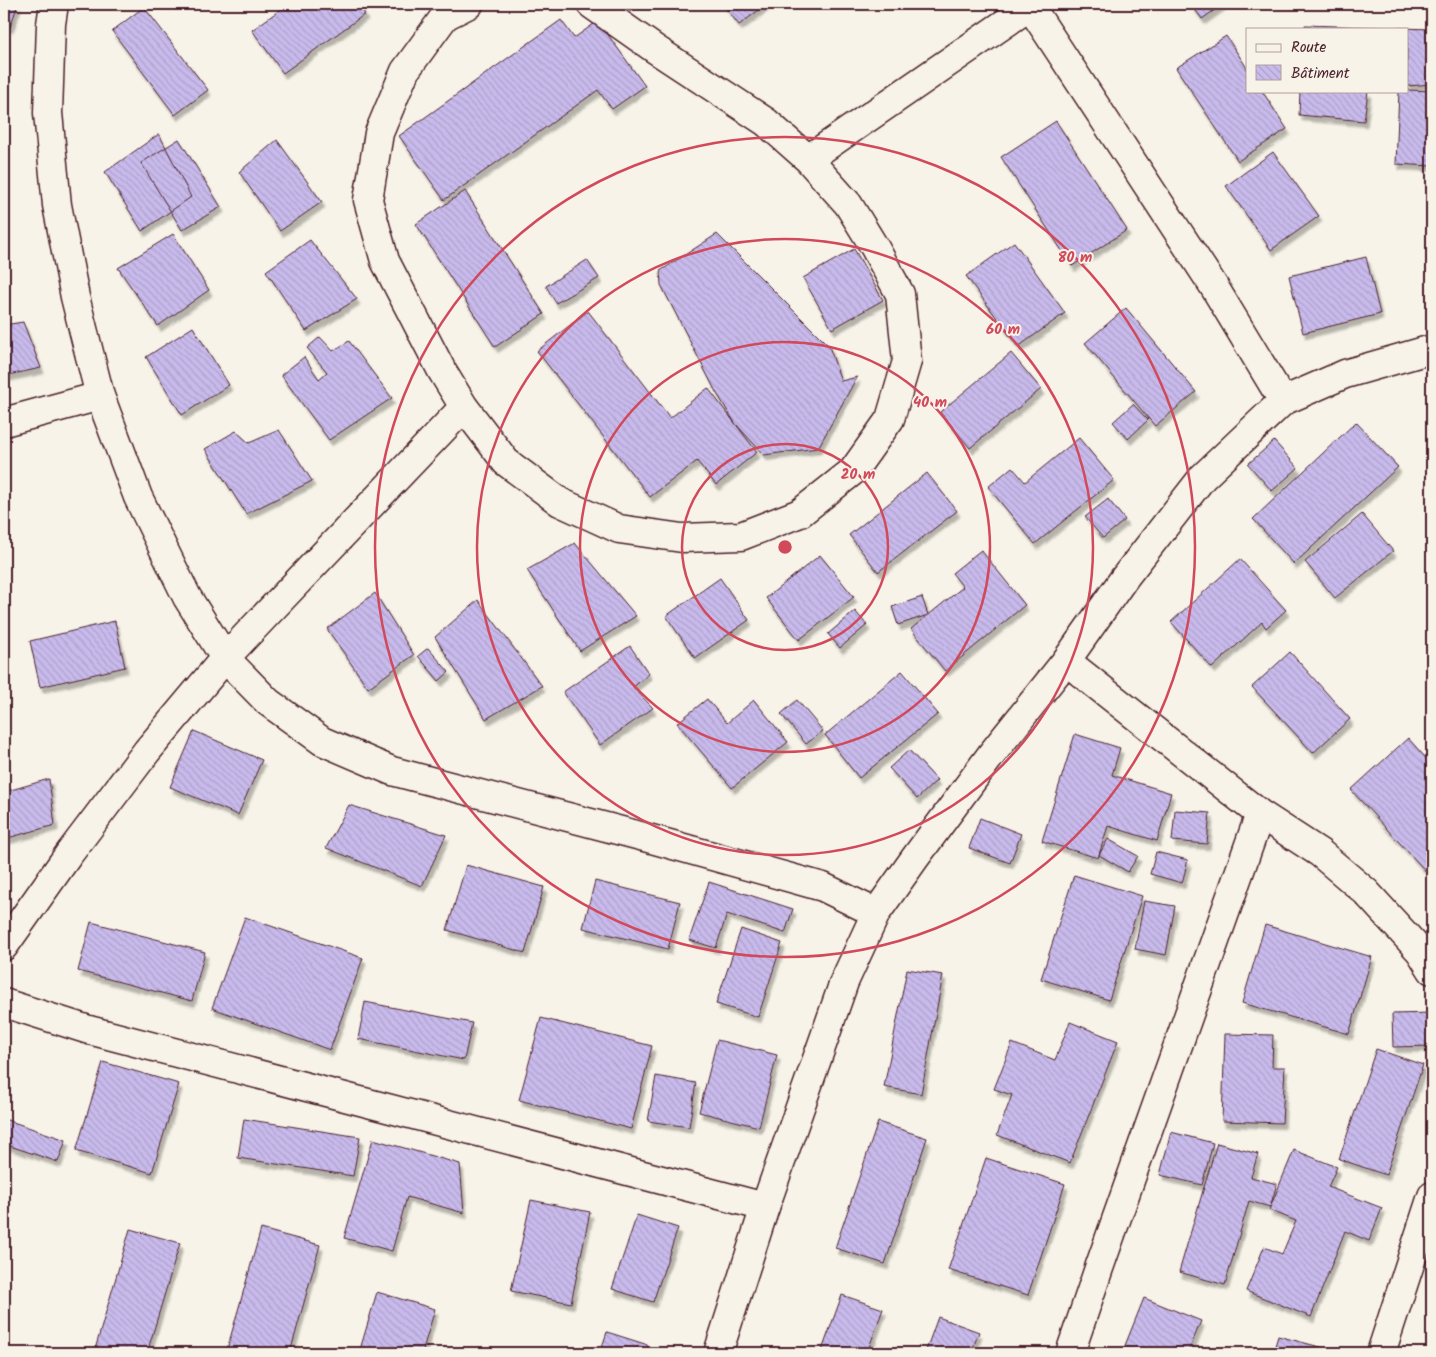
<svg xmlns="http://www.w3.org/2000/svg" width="1436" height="1357" font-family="Kalam,sans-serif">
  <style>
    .building { fill: url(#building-back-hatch); stroke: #4a1f2b; filter: url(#shadow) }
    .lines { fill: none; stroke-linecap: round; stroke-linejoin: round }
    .minor-casing { stroke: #4a1f2b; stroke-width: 31 }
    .tertiary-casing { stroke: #4a1f2b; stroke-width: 31 }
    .minor { stroke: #f7f3e8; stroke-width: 28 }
    .tertiary { stroke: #f7f3e8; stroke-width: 28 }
    .ring { fill: none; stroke: #d1495b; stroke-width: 2.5 }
    .centre { fill: #d1495b; stroke: #f7f3e8; stroke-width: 2.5 }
    .ring-label { font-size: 15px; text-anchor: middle; font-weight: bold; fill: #d1495b; stroke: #f7f3e8; stroke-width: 4; stroke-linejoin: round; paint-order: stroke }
  </style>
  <defs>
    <pattern id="building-back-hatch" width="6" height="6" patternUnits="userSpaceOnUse" patternTransform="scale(1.25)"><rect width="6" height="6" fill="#c8bbec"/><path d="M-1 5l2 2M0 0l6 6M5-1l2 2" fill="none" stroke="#ada0cb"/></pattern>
    <filter id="shadow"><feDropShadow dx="3" dy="5.5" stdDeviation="1" flood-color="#0004"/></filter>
  </defs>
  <rect width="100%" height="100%" fill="#f7f3e8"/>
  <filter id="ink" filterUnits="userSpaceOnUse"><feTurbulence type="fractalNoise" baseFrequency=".02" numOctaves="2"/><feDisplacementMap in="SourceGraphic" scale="10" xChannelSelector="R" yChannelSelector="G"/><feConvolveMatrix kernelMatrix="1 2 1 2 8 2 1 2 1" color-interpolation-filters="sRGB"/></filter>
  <g filter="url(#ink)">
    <!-- building -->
    <path class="building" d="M 4,4 L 18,4 L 10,27 L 4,26 Z
      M 288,4 L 358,4 L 365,14 L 283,73 L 252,30 Z
      M 723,4 L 767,4 L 739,25 Z
      M 1191,4 L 1223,4 L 1202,19 Z
      M 144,7 L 208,90 L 175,115 L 112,31 Z
      M 561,20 L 574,38 L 598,21 L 645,86 L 612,109 L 598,90 L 444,200 L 399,136 Z
      M 1305,25 L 1432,29 L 1432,84 L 1407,86 L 1407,29 L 1305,29 Z
      M 1226,36 L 1247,68 L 1247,91 L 1262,91 L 1287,129 L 1238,161 L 1176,68 Z
      M 1407,90 L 1432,91 L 1432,166 L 1396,164 L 1399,91 L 1407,91 Z
      M 1300,91 L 1368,91 L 1364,121 L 1299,115 Z
      M 1056,121 L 1127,230 L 1072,266 L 1001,157 Z
      M 159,134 L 191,197 L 142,231 L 105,172 Z
      M 179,139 L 221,207 L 182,230 L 141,163 Z
      M 277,140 L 322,202 L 280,231 L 239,172 Z
      M 1273,152 L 1319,216 L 1271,250 L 1226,186 Z
      M 465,191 L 544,314 L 495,347 L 416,224 Z
      M 173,234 L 209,290 L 158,326 L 118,268 Z
      M 717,234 L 829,346 L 841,381 L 857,377 L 818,448 L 764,455 L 735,423 L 716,392 L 661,285 L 660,271 Z
      M 310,240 L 357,299 L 306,331 L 266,271 Z
      M 1014,242 L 1065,313 L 1018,347 L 966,276 Z
      M 854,249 L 883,300 L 832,329 L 803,278 Z
      M 1366,257 L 1380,314 L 1303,333 L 1289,276 Z
      M 587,260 L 599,278 L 556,303 L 546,286 Z
      M 1126,308 L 1196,392 L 1155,426 L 1085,343 Z
      M 588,311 L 670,418 L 708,388 L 757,452 L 716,485 L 697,461 L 650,497 L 537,351 Z
      M 23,322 L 41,368 L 4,376 L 4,325 Z
      M 193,327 L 229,385 L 182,415 L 146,357 Z
      M 320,337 L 333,351 L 349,341 L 392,398 L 329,440 L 281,375 L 304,357 L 319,379 L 327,372 L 307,348 Z
      M 1011,353 L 1041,389 L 970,448 L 940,412 Z
      M 1133,404 L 1148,420 L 1128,439 L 1113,422 Z
      M 1356,422 L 1398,467 L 1294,564 L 1253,519 Z
      M 279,430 L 312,481 L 246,514 L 205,449 L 236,431 L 249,443 Z
      M 1079,438 L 1114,480 L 1035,544 L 988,487 L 1012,467 L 1025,482 Z
      M 1274,441 L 1298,468 L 1272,491 L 1248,464 Z
      M 927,473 L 957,511 L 878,572 L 849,535 Z
      M 1108,499 L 1125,520 L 1103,538 L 1085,517 Z
      M 1362,514 L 1393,551 L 1335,598 L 1305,562 Z
      M 575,543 L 636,616 L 580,651 L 527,570 Z
      M 981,550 L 1025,605 L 945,671 L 911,629 L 963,587 L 952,573 Z
      M 820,555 L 854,597 L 799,640 L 766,598 Z
      M 1240,559 L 1286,610 L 1266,628 L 1262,622 L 1212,668 L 1171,622 Z
      M 720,578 L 749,620 L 695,658 L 666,616 Z
      M 375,593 L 414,655 L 368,688 L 327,629 Z
      M 922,597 L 928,615 L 898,625 L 892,607 Z
      M 478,600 L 542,686 L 486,719 L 435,637 Z
      M 855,611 L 867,625 L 840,648 L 828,634 Z
      M 115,621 L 125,667 L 40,687 L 30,641 Z
      M 630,646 L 649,674 L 633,687 L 653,708 L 600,745 L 563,692 Z
      M 428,648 L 449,672 L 439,681 L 418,656 Z
      M 1290,652 L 1350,719 L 1313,753 L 1252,687 Z
      M 902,671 L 938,714 L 859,778 L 825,735 Z
      M 707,699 L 727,723 L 754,700 L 788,742 L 732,788 L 677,723 Z
      M 797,700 L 823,731 L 806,744 L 781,714 Z
      M 194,731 L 262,760 L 238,815 L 170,787 Z
      M 1075,734 L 1120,748 L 1112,775 L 1171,793 L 1157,841 L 1108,826 L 1098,858 L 1042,841 Z
      M 1408,738 L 1432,765 L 1432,878 L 1351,790 Z
      M 909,750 L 937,780 L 917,799 L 889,768 Z
      M 49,779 L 55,825 L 4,839 L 4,792 Z
      M 349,805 L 446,835 L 422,886 L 326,848 Z
      M 1175,810 L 1210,813 L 1207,844 L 1172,841 Z
      M 980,818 L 1021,834 L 1010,863 L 969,848 Z
      M 1108,839 L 1138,856 L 1128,872 L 1099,855 Z
      M 1156,852 L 1188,860 L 1182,883 L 1150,874 Z
      M 466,865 L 544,887 L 525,953 L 447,930 Z
      M 1074,875 L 1142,896 L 1109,1000 L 1041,979 Z
      M 595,881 L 680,902 L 668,949 L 583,928 Z
      M 709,882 L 793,909 L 785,933 L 727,914 L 716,948 L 689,940 Z
      M 1144,901 L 1175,906 L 1166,955 L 1135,949 Z
      M 245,917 L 363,958 L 330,1050 L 212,1008 Z
      M 91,922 L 205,952 L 192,1001 L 78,971 Z
      M 1265,925 L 1372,957 L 1349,1034 L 1242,1003 Z
      M 741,929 L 782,943 L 758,1017 L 716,1004 Z
      M 907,969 L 943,975 L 921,1094 L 884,1087 Z
      M 365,1002 L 472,1023 L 464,1060 L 358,1039 Z
      M 1432,1013 L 1432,1046 L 1393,1047 L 1392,1014 Z
      M 541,1018 L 652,1046 L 631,1129 L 519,1100 Z
      M 1070,1022 L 1118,1041 L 1070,1163 L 997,1135 L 1012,1095 L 994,1089 L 1012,1043 L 1055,1060 Z
      M 1225,1034 L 1273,1035 L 1272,1067 L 1285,1067 L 1282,1123 L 1222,1121 Z
      M 717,1040 L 777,1055 L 759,1127 L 699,1112 Z
      M 1376,1049 L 1423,1065 L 1386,1175 L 1339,1159 Z
      M 103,1062 L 179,1084 L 152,1173 L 76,1151 Z
      M 656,1076 L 696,1083 L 689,1127 L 648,1121 Z
      M 4,1119 L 66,1140 L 58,1162 L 4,1144 Z
      M 244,1119 L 360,1137 L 353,1176 L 238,1158 Z
      M 878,1122 L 927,1138 L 885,1264 L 835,1248 Z
      M 1171,1132 L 1213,1143 L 1202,1185 L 1160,1175 Z
      M 373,1139 L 460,1164 L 464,1213 L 407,1197 L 392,1251 L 344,1238 Z
      M 1217,1143 L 1258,1154 L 1251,1177 L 1277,1184 L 1270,1207 L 1249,1201 L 1225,1285 L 1179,1272 Z
      M 1294,1150 L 1337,1167 L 1328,1187 L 1382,1208 L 1369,1241 L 1345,1231 L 1311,1317 L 1246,1291 L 1264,1247 L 1282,1254 L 1296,1221 L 1269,1210 Z
      M 986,1158 L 1065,1184 L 1028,1295 L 948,1270 Z
      M 531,1200 L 590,1212 L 571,1303 L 511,1291 Z
      M 637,1215 L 678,1228 L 653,1302 L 612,1289 Z
      M 130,1229 L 180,1243 L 147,1353 L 94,1353 Z
      M 261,1229 L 320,1245 L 290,1353 L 226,1353 Z
      M 377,1292 L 435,1309 L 422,1353 L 359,1353 Z
      M 842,1295 L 883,1309 L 867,1353 L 821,1353 Z
      M 1144,1298 L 1201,1321 L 1188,1353 L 1122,1353 Z
      M 938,1317 L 979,1332 L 971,1353 L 925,1353 Z
      M 607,1332 L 648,1345 L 645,1353 L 600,1353 Z
      M 1278,1336 L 1324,1348 L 1322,1353 L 1273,1353 Z"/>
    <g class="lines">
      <defs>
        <path id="minor" d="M 54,4 L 51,24 L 48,113 L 57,205 L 75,297 L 100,396 L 138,497 L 187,597 L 225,658 L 268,702 L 322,741 L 392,771 L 648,838 L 823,887 L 876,913
          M 469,4 L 445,16 L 405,71 L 379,133 L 368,200 L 385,261 L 442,371 L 464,407 L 506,462 L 560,502 L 619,529 L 682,538 L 741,536 L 800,513 L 853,471 L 890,419 L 907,361 L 900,294 L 875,248 L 848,204 L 808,159 L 766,122 L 655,49 L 591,4
          M 808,159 L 1030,6 L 1213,285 L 1283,401
          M 4,422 L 100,396
          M 1066,661 L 1260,814 L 1320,853 L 1366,892 L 1420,951 L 1432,970
          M 4,946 L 69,854 L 147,751 L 225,658 L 464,407
          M 4,1003 L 89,1030 L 765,1207
          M 1070,1353 L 1099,1268 L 1260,814
          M 1381,1353 L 1432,1196"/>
        <path id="tertiary" d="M 718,1353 L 765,1207 L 844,982 L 876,913 L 915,858 L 991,755 L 1066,661 L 1125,577 L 1203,477 L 1283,401 L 1345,374 L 1432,349"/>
      </defs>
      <!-- minor casing -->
      <use href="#minor" class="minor-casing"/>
      <!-- tertiary casing -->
      <use href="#tertiary" class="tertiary-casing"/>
      <!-- minor -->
      <use href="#minor" class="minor"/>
      <!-- tertiary -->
      <use href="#tertiary" class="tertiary"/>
    </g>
  </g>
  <!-- distance rings -->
  <g class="ring">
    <circle cx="785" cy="547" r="103"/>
    <circle cx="785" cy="547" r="205"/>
    <circle cx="785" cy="547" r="308"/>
    <circle cx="785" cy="547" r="410"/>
  </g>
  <circle cx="785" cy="547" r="8" class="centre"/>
  <g class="ring-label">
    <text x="1075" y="262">80 m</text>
    <text x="1003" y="334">60 m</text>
    <text x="930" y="407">40 m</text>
    <text x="858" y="479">20 m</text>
  </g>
  <!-- margin -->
  <rect width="1436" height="1357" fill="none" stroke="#f7f3e8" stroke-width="20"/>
  <rect x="10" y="10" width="1416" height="1337" fill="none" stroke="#4a1f2b" stroke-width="2" filter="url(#ink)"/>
  <!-- legend -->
  <rect x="1246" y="28" width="162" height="65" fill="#f7f3e8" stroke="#b29e9c"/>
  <rect x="1256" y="44" width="25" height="8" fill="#f7f3e8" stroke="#b29e9c"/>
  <text x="1291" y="52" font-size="15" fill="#4a1f2b">Route</text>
  <rect x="1256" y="65" width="25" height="15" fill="url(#building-back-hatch)" stroke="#b29e9c"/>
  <text x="1291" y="78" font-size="15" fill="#4a1f2b">Bâtiment</text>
</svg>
